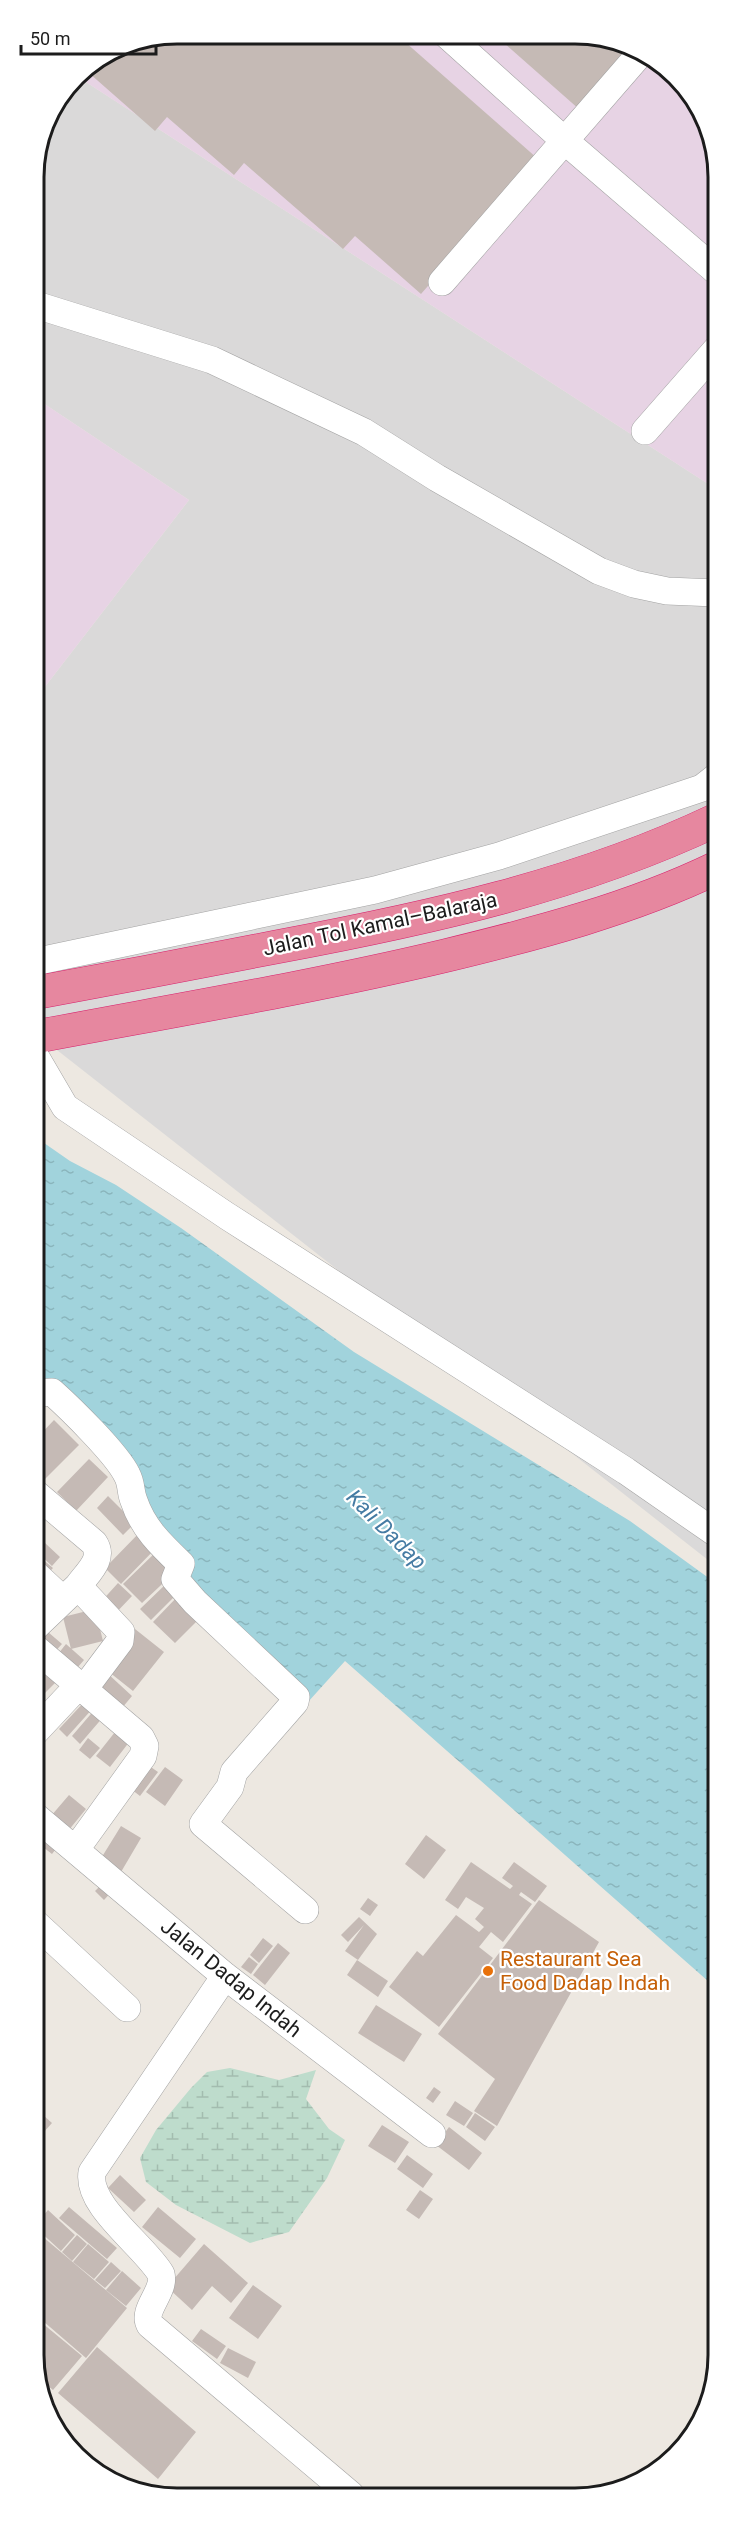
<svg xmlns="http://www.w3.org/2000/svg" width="751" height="2531" font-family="Roboto,sans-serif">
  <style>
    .residential { fill: #dad9d9 }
    .industrial { fill: #e7d3e4 }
    .wetland { fill: url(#wetland-marsh) }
    .water { fill: url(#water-ripples) }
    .building { fill: #c5bab5 }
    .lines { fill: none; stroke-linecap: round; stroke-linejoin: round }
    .minor-casing { stroke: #a3a3a3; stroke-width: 28 }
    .highway-casing { stroke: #d7226d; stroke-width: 34 }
    .minor { stroke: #fff; stroke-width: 27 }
    .highway { stroke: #e6879f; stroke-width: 33 }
    .food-dot { fill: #e8710a; stroke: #fff; stroke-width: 2 }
    .labels { text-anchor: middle; stroke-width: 4.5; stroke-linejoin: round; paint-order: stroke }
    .street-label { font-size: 21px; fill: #1c1c1c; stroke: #fff }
    .food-label { font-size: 21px; fill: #c56008; stroke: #fff; text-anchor: start }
    .water-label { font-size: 22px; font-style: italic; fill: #457ba3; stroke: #fff }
    .rim { fill: none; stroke: #1c1c1c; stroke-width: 3 }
  </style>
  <defs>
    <pattern id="wetland-marsh" width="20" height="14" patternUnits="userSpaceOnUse" patternTransform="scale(1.5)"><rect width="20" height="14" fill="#bedccc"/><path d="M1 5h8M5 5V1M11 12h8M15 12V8" fill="none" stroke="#a3bcaf"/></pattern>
    <pattern id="water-ripples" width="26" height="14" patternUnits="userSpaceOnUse" patternTransform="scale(1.5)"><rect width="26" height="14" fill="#a1d3dc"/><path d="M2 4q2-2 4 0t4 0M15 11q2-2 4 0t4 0" fill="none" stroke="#8ab5bc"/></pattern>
  </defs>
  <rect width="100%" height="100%" fill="#ede8e1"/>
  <!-- residential -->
  <path class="residential" d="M 75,75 L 716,489 L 717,1567 L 34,1032 L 34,701 L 189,500 L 34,397 L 33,167 L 44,121 Z"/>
  <!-- industrial -->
  <path class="industrial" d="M 176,33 L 603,36 L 676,75 L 715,149 L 716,489 L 75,75 L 122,44 Z
    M 34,397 L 189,500 L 34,701 Z"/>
  <!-- wetland -->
  <path class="wetland" d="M 230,2068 L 279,2080 L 316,2070 L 306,2099 L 329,2129 L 345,2140 L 327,2178 L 289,2232 L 250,2243 L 176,2205 L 146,2182 L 140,2158 L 156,2130 L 191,2088 L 207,2072 Z"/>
  <!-- water -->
  <path class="water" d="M 34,1136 L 70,1161 L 116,1185 L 181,1228 L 354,1352 L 630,1521 L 717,1584 L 717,1989 L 345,1661 L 308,1702 L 218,1617 L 153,1531 L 141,1484 L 35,1385 Z"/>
  <!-- building -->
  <path class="building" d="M 176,33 L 396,34 L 538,159 L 421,294 L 355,236 L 343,249 L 244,163 L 234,175 L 167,117 L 155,131 L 89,73 L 103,56 L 122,44 Z
    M 495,35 L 603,36 L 631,51 L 580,110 Z
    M 54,1420 L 79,1445 L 39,1485 L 35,1480 L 35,1440 Z
    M 89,1459 L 108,1477 L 76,1511 L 57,1492 Z
    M 35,1496 L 52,1512 L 35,1531 Z
    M 108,1496 L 135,1523 L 123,1535 L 97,1508 Z
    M 142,1530 L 158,1546 L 121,1584 L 105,1568 Z
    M 45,1543 L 60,1557 L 52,1566 L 37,1552 Z
    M 158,1550 L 177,1570 L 142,1603 L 123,1584 Z
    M 35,1553 L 53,1568 L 44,1578 L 35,1571 Z
    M 118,1583 L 132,1596 L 112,1617 L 99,1604 Z
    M 167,1583 L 177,1594 L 151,1620 L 140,1609 Z
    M 179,1595 L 202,1616 L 175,1643 L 153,1622 Z
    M 95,1609 L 103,1641 L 71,1649 L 63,1617 Z
    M 135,1629 L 164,1652 L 133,1691 L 104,1668 Z
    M 48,1632 L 62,1644 L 49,1658 L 36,1645 Z
    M 66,1644 L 84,1660 L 72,1674 L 54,1659 Z
    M 35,1660 L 58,1680 L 35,1703 Z
    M 106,1672 L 132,1696 L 117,1714 L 90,1690 Z
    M 86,1700 L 94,1707 L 67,1737 L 59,1729 Z
    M 96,1708 L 104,1716 L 80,1744 L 72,1736 Z
    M 119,1727 L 133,1737 L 110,1767 L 96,1756 Z
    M 88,1738 L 100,1748 L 90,1759 L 79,1750 Z
    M 145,1763 L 158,1772 L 140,1796 L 127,1786 Z
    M 165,1767 L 183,1780 L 165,1806 L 146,1792 Z
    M 35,1781 L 44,1789 L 35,1801 Z
    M 69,1795 L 86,1809 L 68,1831 L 51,1816 Z
    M 121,1826 L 141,1838 L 121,1872 L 100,1860 Z
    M 43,1832 L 59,1845 L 52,1854 L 35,1841 Z
    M 426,1835 L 446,1850 L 424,1879 L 405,1864 Z
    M 471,1862 L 510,1889 L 513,1886 L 502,1878 L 514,1862 L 547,1886 L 535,1902 L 521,1892 L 519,1895 L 532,1904 L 503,1942 L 491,1932 L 479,1947 L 493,1958 L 439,2027 L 389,1987 L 417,1951 L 423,1956 L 456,1915 L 479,1932 L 484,1927 L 475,1919 L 484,1908 L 466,1897 L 458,1909 L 445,1900 Z
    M 105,1881 L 114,1889 L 104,1900 L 95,1891 Z
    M 368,1898 L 378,1905 L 370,1916 L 360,1909 Z
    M 539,1900 L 599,1942 L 497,2126 L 474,2111 L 495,2079 L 438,2034 Z
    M 359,1917 L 377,1934 L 358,1960 L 345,1951 L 364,1925 L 348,1942 L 341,1935 Z
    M 263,1938 L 273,1946 L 259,1963 L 250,1955 Z
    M 278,1943 L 290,1953 L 265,1985 L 253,1975 Z
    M 249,1957 L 258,1964 L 251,1974 L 241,1967 Z
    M 357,1960 L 388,1981 L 378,1997 L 347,1975 Z
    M 376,2005 L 422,2034 L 404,2062 L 358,2033 Z
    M 434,2087 L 441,2092 L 433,2103 L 426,2098 Z
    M 455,2101 L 473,2113 L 464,2126 L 446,2115 Z
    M 35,2108 L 52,2123 L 35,2142 Z
    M 475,2113 L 495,2127 L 485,2141 L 466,2127 Z
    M 382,2125 L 409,2142 L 395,2163 L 368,2146 Z
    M 449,2127 L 482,2153 L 469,2170 L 436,2145 Z
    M 407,2155 L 433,2174 L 423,2188 L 397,2169 Z
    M 120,2175 L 146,2200 L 134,2212 L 108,2188 Z
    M 420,2190 L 433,2199 L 419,2219 L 406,2210 Z
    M 69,2207 L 117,2248 L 107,2259 L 59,2218 Z
    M 158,2207 L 196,2239 L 180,2258 L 142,2227 Z
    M 48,2210 L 75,2235 L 61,2251 L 36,2228 L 36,2224 Z
    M 36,2231 L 127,2308 L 86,2358 L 36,2315 Z
    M 77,2235 L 87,2244 L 72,2261 L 62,2252 Z
    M 88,2244 L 109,2262 L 94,2279 L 73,2262 Z
    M 204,2244 L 248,2283 L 231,2303 L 212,2286 L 192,2310 L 167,2287 Z
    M 111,2262 L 121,2271 L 105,2288 L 95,2280 Z
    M 122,2271 L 141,2288 L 126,2306 L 106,2290 Z
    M 253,2285 L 282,2306 L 258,2339 L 229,2318 Z
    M 36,2318 L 82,2356 L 53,2390 L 36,2376 Z
    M 201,2329 L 226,2346 L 217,2359 L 192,2341 Z
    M 97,2347 L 196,2432 L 158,2479 L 58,2393 Z
    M 228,2348 L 256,2362 L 248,2378 L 220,2363 Z"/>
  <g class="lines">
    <defs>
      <path id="minor" d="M 447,35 L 565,141 L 715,270
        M 442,282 L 639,55
        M 33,304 L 212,360 L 364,432 L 437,478 L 599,571 L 634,584 L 667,591 L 716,593
        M 645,431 L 716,350
        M 34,962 L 375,890 L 499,856 L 702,788 L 716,777
        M 34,1054 L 65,1107 L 227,1216 L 626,1471 L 717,1534
        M 35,1393 L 52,1392 C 70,1408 117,1454 127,1475 C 132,1484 130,1492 134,1501 C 143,1528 161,1545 181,1564 L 175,1579 L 195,1602 L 296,1697 L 295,1702 L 234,1772 L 230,1787 L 203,1824 L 305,1910
        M 35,1493 L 94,1543 C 105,1559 87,1573 78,1586
        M 35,1574 L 63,1600
        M 35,1627 L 78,1586 L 121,1632 L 120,1641 L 84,1689
        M 35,1648 L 141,1738 L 145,1746 L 143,1756 L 76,1849
        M 35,1732 L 79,1685
        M 35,1816 L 225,1976 L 432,2134
        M 35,1923 L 127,2008
        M 225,1976 L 92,2172 C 86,2206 144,2245 161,2274 C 166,2291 141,2310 150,2325 L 351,2495"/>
      <path id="highway" d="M 34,993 C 115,978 195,963 276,947 C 426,919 577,886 716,820
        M 34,1037 C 171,1011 309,988 444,956 C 535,934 631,909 716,868"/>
    </defs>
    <!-- minor casing -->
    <use href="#minor" class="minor-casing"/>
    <!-- highway casing -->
    <use href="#highway" class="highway-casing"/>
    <!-- minor -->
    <use href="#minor" class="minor"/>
    <!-- highway -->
    <use href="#highway" class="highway"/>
  </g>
  <!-- markers -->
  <circle class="food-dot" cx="488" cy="1971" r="6"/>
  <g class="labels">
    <!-- street labels -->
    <g class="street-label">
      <text transform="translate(380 924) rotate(-12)" y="7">Jalan Tol Kamal–Balaraja</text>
      <text transform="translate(231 1978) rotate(39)" y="7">Jalan Dadap Indah</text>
    </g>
    <!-- food labels -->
    <g class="food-label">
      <text x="500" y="1966">Restaurant Sea<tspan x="500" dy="24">Food Dadap Indah</tspan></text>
    </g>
    <!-- water labels -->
    <g class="water-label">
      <text transform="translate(387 1529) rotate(45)" y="8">Kali Dadap</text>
    </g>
  </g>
  <!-- crop -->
  <path d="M0 0H751V2531H0ZM177 44H575A133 133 0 0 1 708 177V2355A133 133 0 0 1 575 2488H177A133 133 0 0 1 44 2355V177A133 133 0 0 1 177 44Z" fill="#fff" fill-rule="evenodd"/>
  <path class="rim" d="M177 44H575A133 133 0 0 1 708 177V2355A133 133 0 0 1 575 2488H177A133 133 0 0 1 44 2355V177A133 133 0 0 1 177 44Z"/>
  <!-- scale -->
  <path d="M21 45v9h135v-9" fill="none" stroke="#1c1c1c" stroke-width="3"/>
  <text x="30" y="45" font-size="18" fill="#1c1c1c" stroke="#ffffff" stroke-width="4.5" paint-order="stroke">50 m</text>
</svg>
